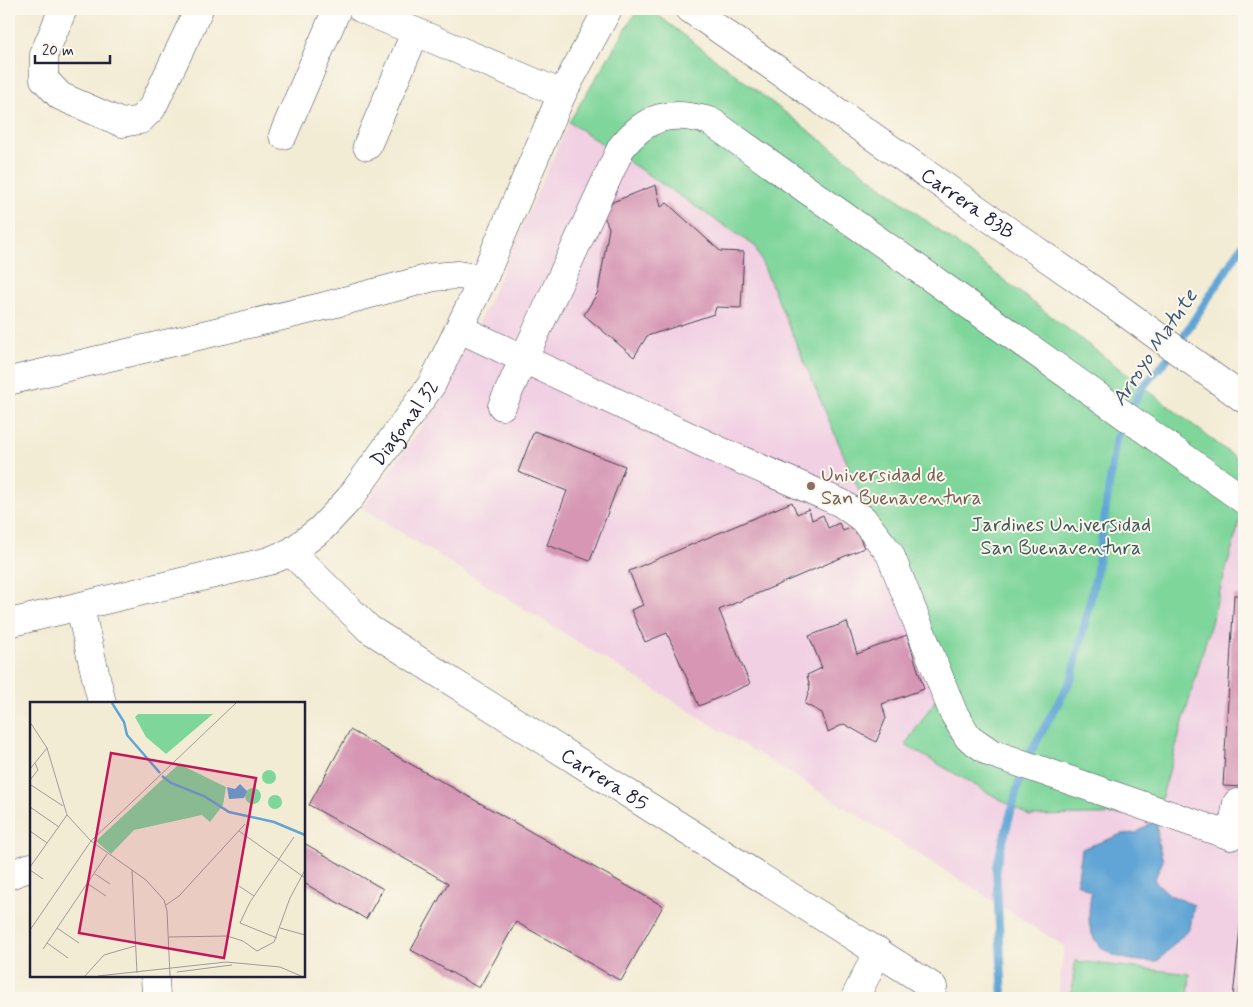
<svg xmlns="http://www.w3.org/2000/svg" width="1253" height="1007" font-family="Mynerve,sans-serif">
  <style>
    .built { fill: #f1d0e3 }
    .green { fill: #7fd69b; stroke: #507c6b }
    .water { fill: #60a5d5; stroke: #416488 }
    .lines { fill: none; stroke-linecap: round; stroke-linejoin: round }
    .stream { stroke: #60a5d5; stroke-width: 8 }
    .building { fill: #d696b4 }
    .minor-casing { stroke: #414052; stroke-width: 29 }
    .minor { stroke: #fff; stroke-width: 28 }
    .education-dot { fill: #8d6e63; stroke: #fbf7ec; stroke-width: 2 }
    .labels { text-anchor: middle; stroke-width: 4; stroke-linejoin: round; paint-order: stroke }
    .street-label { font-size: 20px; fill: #22223b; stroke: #fbf7ec }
    .education-label { font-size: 20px; fill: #785e54; stroke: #fbf7ec; text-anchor: start }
    .park-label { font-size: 20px; fill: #3e5858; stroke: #fbf7ec }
    .water-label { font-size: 21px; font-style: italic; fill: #3b5679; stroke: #fbf7ec }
    .inset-river { fill: none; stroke: #60a5d5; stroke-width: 2.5 }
    .inset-road { fill: none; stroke: #9f9b97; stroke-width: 1 }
    .view { fill: #c2185b; fill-opacity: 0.15; stroke: #c2185b; stroke-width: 2.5 }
    .inset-edge { fill: none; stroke: #22223b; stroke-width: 2.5 }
  </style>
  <rect width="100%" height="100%" fill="#fbf7ec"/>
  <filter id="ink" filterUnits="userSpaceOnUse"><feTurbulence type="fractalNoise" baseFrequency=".02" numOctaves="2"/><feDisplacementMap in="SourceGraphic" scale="10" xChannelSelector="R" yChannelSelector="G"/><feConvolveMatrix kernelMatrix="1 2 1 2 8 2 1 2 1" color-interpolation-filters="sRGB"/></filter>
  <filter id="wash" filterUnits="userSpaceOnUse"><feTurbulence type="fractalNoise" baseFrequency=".0096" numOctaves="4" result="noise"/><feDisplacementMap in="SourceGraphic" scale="20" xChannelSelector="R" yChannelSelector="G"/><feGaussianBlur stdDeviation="1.12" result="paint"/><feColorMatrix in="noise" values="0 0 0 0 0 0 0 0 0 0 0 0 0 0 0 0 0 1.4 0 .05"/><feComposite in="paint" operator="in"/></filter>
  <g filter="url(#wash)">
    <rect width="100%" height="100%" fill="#f3ecd5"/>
    <!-- built -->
    <path class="built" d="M 638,9 L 650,9 L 1244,464 L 1244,998 L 1058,998 L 1064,946 L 862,818 L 362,508 L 435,409 L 487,305 L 569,122 Z"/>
    <!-- green -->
    <path class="green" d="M 638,9 L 650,9 L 1244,464 L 1244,506 L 1157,814 L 1029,816 L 905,745 L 943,689 L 755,246 L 569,122 Z
      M 1075,961 L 1190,974 L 1188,998 L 1071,998 Z"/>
    <!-- water -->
    <path class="water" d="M 1157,819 L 1158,842 L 1163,861 L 1154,880 L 1170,895 L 1194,905 L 1190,928 L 1157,962 C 1132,961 1100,959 1091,931 C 1087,920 1090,903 1091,892 L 1077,883 L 1082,849 L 1122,834 L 1136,833 Z"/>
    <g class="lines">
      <!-- stream -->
      <path class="stream" d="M 1003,998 L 996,867 L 1024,764 L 1072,678 L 1096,576 L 1116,438 L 1142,388 L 1173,352 L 1244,243"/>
    </g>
    <g id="blocks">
      <!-- building -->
      <path class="building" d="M 656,185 L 661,207 L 667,203 L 720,251 L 744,252 L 741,308 L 716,307 L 714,314 L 647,336 L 634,357 L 584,315 L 598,292 L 609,228 L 600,207 Z
        M 534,431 L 625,466 L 590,561 L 547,545 L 567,491 L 518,472 Z
        M 792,502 L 797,514 L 809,509 L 812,520 L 823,515 L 828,528 L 839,523 L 843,531 L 855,526 L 864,548 L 719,610 L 750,684 L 699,706 L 667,633 L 645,642 L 631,610 L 643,605 L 629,571 Z
        M 1234,595 L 1244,595 L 1244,787 L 1223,786 Z
        M 847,622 L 857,654 L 907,635 L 924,689 L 882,704 L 886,718 L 876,742 L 844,724 L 828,732 L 822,713 L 805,704 L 810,688 L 807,675 L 822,668 L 809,636 Z
        M 350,730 L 663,906 L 621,981 L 516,922 L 479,988 L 411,950 L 448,883 L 309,805 Z
        M 304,843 L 383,889 L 366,919 L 304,883 Z
        M 1243,898 L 1244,998 L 1233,998 Z"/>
    </g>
  </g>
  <g filter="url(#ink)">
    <use href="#blocks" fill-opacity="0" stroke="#414052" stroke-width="1"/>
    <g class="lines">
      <defs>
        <g id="minor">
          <path d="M 63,9 L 44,54 L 44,79 L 60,96 L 122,123 L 140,120 L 152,108 L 199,9"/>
          <path d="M 362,9 L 562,94"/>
          <path id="s1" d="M 690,9 L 1116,306 L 1244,399"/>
          <path d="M 283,135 L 337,9"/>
          <path d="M 367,146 L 415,33"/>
          <path d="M 460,329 L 718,450 L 841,503 L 863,519 L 890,554 L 953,712 L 968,737 L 991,753 L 1231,836 L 1237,803 L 1244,804"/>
          <path d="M 9,381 L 325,306 L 434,277 L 458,275 L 483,279"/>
          <path d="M 502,406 L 621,148 C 647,115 670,110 710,121 L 1244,500"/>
          <path id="s2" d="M 291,552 L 369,629 L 933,987"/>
          <path d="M 80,608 L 102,703"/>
          <path id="s3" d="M 9,623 L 269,561 L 291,552 L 321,529 L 350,498 L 432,384 L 483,279 L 562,94 L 608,9"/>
          <path d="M 9,875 L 31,867"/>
          <path d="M 155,976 L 156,998"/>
          <path d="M 855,998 L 878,951"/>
        </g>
      </defs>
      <!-- minor casing -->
      <use href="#minor" class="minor-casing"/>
      <!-- minor -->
      <use href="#minor" class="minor"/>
    </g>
  </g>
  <!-- markers -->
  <circle class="education-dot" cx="811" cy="486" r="5"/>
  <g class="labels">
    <!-- street labels -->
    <g class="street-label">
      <text dy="7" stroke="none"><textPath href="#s1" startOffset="339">Carrera 83B</textPath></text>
      <text dy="7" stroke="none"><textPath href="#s3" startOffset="464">Diagonal 32</textPath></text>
      <text dy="7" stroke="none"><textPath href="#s2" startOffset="389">Carrera 85</textPath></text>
    </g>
    <!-- education labels -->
    <g class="education-label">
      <text x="821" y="481">Universidad de<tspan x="821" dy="23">San Buenaventura</tspan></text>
    </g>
    <!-- park labels -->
    <g class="park-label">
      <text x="1061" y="531">Jardines Universidad<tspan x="1061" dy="23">San Buenaventura</tspan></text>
    </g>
    <!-- water labels -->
    <g class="water-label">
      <text transform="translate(1154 347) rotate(-56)" y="7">Arroyo Matute</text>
    </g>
  </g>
  <!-- overview -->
  <g transform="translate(30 702)">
    <rect width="275" height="275" fill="#f3ecd5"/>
    <path d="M 108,12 L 183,12 L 136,52 L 116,35 L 105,15 ZM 149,62 L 196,85 L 193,103 L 180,120 L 172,113 L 104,128 L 81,152 L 66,139 ZM232 75a7 7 0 1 1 14 0a7 7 0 1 1-14 0ZM215 94a8 8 0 1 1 16 0a8 8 0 1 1-16 0ZM238 100a7 7 0 1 1 14 0a7 7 0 1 1-14 0Z" fill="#7fd69b"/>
    <path d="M 210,82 L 217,89 L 214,96 L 199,97 L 197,85 L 205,87 Z" fill="#60a5d5"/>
    <path class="inset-river" d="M 82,1 L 94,20 L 97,33 L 130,71M 132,74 L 141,81 L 174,94 L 199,110 L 244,120 L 275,133"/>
    <path class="inset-road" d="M 0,20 L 17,46 L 37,113 L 61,139 L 116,178 L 134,198 L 137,209 L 140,274M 0,67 L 17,46M 0,78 L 8,68 L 5,61M 1,83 L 33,104M 0,105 L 29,125M 0,129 L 17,141M 209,129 L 275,176M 0,165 L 37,113M 0,168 L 13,177M 102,168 L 107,271M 65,172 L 80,182M 58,182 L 76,194M 209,184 L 224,194M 136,203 L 149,194 L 215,122M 27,226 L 49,241M 250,226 L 275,233M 0,228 L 61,139 L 206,1M 139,235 L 197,234 L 213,239 L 227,249M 247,236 L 210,221 L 220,200 L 264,135M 17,241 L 38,256M 13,247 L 77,152M 227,249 L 244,240 L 260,196 L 275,168M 147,270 L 202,263M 55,274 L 74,253 L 105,244M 68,274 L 196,260 L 250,265 L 271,274"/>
    <path class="view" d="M 81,51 L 226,76 L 194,256 L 49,231 Z"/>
    <rect width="275" height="275" class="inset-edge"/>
  </g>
  <!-- margin -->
  <rect width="1253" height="1007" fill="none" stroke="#fbf7ec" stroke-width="30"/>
  <!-- scale -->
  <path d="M35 55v8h75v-8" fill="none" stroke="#22223b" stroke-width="2.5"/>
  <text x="42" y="55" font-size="15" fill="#22223b" stroke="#fbf7ec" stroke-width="4" paint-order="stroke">20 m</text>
</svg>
